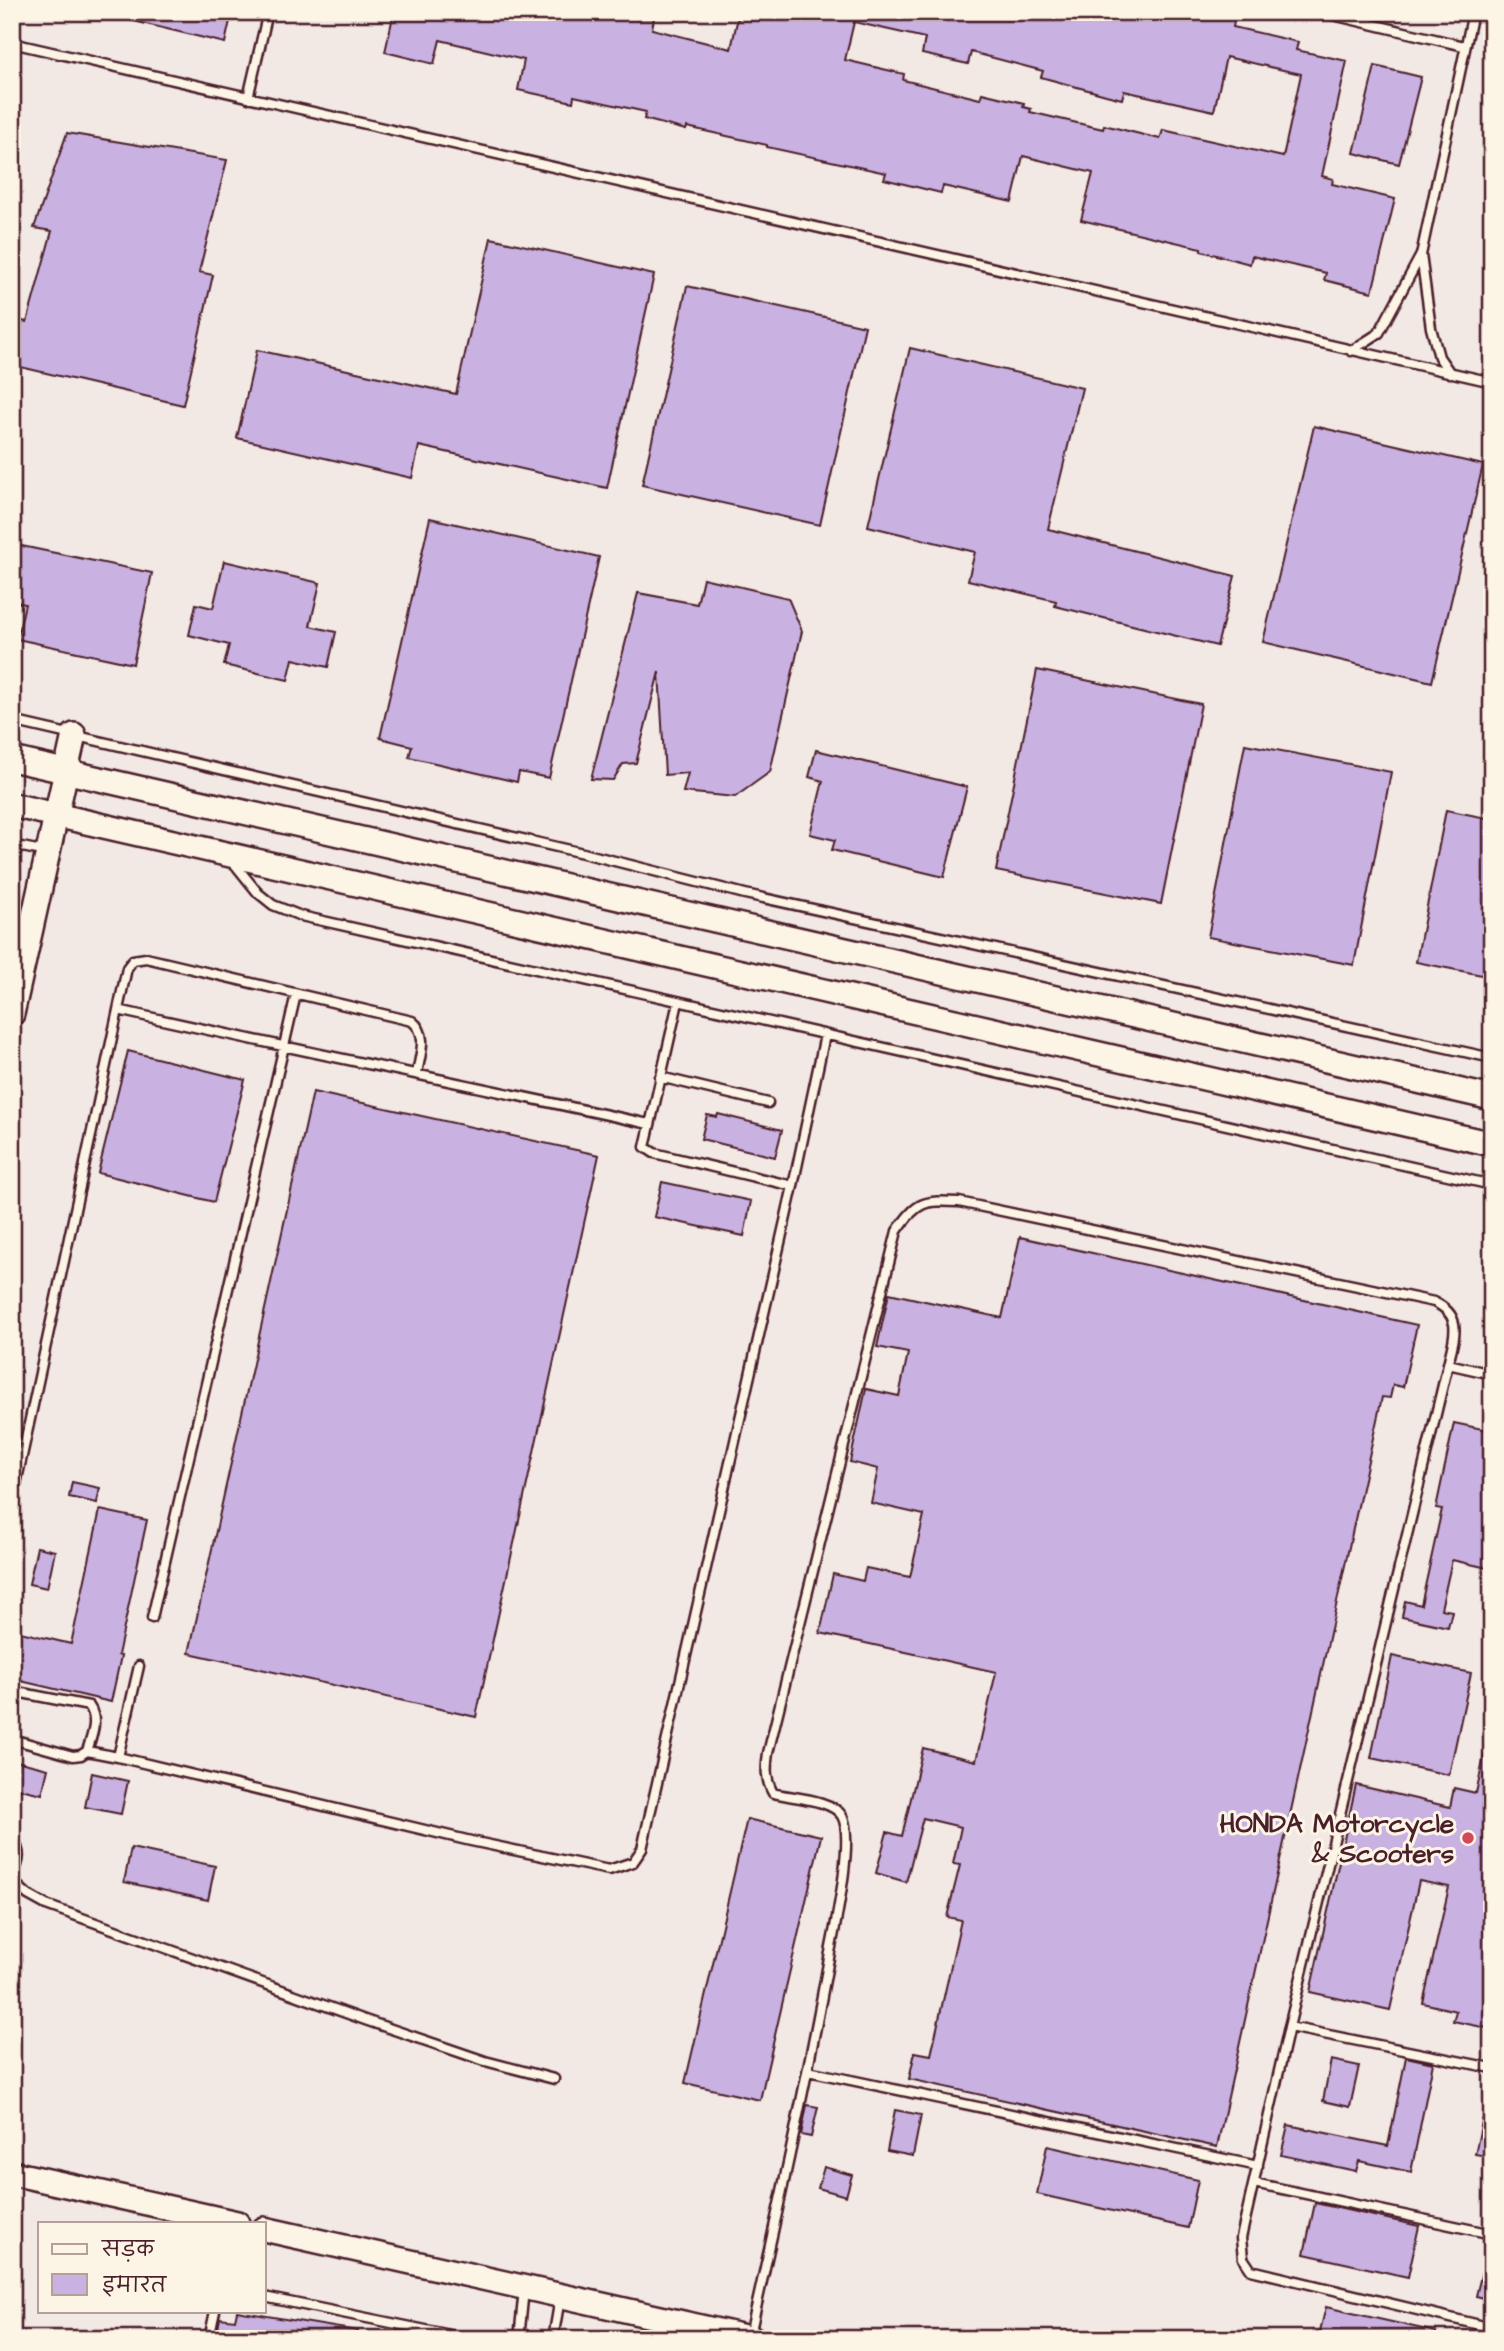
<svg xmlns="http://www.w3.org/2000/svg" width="1504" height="2351" font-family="'Architects Daughter','Playpen Sans Deva',sans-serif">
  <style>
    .building { fill: #c9b2e1; stroke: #4a1f2b; stroke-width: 2; fill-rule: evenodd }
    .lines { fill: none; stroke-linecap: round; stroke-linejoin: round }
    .lane-casing { stroke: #4a1f2b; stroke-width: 13 }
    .secondary-casing { stroke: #4a1f2b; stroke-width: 28 }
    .lane { stroke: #fcf5e5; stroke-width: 8 }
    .secondary { stroke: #fcf5e5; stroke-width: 23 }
    .poi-dot { fill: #d1495b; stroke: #fcf5e5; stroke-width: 2.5 }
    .labels { text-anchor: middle; stroke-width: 6; stroke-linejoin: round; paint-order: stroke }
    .poi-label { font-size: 26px; font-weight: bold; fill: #4a1f2b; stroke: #fcf5e5; text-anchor: end }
  </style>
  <rect width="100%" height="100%" fill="#f2e8e4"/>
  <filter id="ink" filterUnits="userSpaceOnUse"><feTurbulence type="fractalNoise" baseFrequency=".0143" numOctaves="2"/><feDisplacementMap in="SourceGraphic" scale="14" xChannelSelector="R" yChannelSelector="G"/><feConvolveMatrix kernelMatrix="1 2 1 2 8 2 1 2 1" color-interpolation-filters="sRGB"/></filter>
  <g filter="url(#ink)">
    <!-- building -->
    <path class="building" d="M 122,12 L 232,12 L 225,43 L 121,18 Z
      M 394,12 L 655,12 L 652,29 L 731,49 L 739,12 L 1151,12 L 1193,21 L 1195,12 L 1219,12 L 1235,16 L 1233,27 L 1298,42 L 1296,50 L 1347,61 L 1322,176 L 1333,179 L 1332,184 L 1395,199 L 1372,292 L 1324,280 L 1326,273 L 1252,256 L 1250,264 L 1201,251 L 1201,248 L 1081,220 L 1093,173 L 1023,156 L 1012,202 L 943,186 L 941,193 L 884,179 L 886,173 L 767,147 L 767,145 L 687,127 L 686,130 L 644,119 L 646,112 L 574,96 L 573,102 L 518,90 L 524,60 L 440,40 L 434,64 L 385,52 ZM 854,22 L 925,38 L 922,54 L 968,64 L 971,52 L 1043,71 L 1041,77 L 1106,95 L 1122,99 L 1124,91 L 1214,111 L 1226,57 L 1301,74 L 1283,157 L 1163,130 L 1160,139 L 1104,125 L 1103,129 L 1030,112 L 1031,109 L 1023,107 L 1024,103 L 982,93 L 980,99 L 903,80 L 904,74 L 845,60 Z
      M 1375,66 L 1421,77 L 1399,164 L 1354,153 Z
      M 67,133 L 227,160 L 199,272 L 213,275 L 183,405 L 12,365 L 22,321 L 27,322 L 52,231 L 34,228 Z
      M 491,238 L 654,275 L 607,488 L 419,446 L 412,478 L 237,438 L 257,350 L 456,394 Z
      M 687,286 L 865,326 L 820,525 L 642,485 Z
      M 910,348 L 1082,388 L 1048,529 L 1235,576 L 1217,646 L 1055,606 L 1056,601 L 968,580 L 975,552 L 868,526 Z
      M 1314,426 L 1483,465 L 1432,682 L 1263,642 Z
      M 430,518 L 599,557 L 549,778 L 519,772 L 517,782 L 409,757 L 412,746 L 380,738 Z
      M 12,544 L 152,573 L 133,664 L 17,639 L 25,604 L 12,601 Z
      M 224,561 L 320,583 L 310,626 L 336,632 L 328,667 L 293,659 L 288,680 L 224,665 L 229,645 L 189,635 L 196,604 L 213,608 Z
      M 703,578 L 788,598 L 802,631 L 770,772 L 735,797 L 683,792 L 688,773 L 665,775 L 659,672 L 636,763 L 623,764 L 613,780 L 591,779 L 638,593 L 697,604 Z
      M 1037,670 L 1201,704 L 1161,904 L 996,871 Z
      M 1245,744 L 1391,772 L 1354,965 L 1208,937 Z
      M 816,750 L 967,787 L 944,877 L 832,850 L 835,840 L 810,834 L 823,781 L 809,777 Z
      M 1446,810 L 1492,819 L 1492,977 L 1416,962 Z
      M 128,1051 L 245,1080 L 214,1202 L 98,1173 Z
      M 313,1092 L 599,1155 L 476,1717 L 189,1653 Z
      M 718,1114 L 782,1130 L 775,1157 L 701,1139 L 707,1115 L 717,1117 Z
      M 662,1182 L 751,1201 L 744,1236 L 654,1217 Z
      M 1020,1237 L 1417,1325 L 1403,1387 L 1393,1385 L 1390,1398 L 1382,1397 L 1217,2147 L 909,2079 L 915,2052 L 931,2055 L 961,1920 L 947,1917 L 960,1865 L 953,1864 L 961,1827 L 923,1818 L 906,1882 L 876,1873 L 887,1832 L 902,1836 L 923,1748 L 976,1761 L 996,1672 L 820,1633 L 833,1574 L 863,1581 L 866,1568 L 910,1577 L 924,1515 L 871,1503 L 878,1469 L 850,1462 L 866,1389 L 899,1396 L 908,1353 L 877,1347 L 889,1293 L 1002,1318 Z
      M 1454,1423 L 1492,1431 L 1492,1569 L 1452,1560 L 1441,1609 L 1452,1611 L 1448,1627 L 1402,1617 L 1405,1601 L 1421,1605 L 1442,1509 L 1436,1508 Z
      M 72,1482 L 100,1488 L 97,1503 L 69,1497 Z
      M 100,1510 L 147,1520 L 118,1655 L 121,1656 L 111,1702 L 12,1679 L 12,1630 L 71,1644 Z
      M 37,1547 L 55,1551 L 47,1588 L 29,1584 Z
      M 1392,1656 L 1471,1673 L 1449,1775 L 1371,1758 Z
      M 1485,1752 L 1492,1753 L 1492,2029 L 1453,2021 L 1456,2011 L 1423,2003 L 1449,1887 L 1419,1881 L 1390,2010 L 1310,1992 L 1356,1785 L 1450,1807 L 1454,1788 L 1476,1793 Z
      M 16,1761 L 48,1769 L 42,1794 L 12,1787 Z
      M 92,1773 L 128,1781 L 121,1814 L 85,1807 Z
      M 747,1819 L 821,1836 L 760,2100 L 685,2083 Z
      M 131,1848 L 215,1866 L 208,1900 L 124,1882 Z
      M 1406,2057 L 1433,2063 L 1411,2172 L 1359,2161 L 1356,2171 L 1281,2155 L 1288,2125 L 1388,2146 Z
      M 1331,2060 L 1359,2066 L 1350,2107 L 1323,2101 Z
      M 807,2105 L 818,2107 L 811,2137 L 801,2135 Z
      M 1485,2108 L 1492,2108 L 1492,2157 L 1475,2154 Z
      M 895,2110 L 921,2115 L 913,2156 L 887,2151 Z
      M 1047,2146 L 1198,2180 L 1188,2228 L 1037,2194 Z
      M 824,2167 L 852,2175 L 846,2196 L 818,2188 Z
      M 1315,2203 L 1419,2226 L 1408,2277 L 1304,2254 Z
      M 1486,2255 L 1492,2256 L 1492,2300 L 1476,2296 Z
      M 1326,2307 L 1436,2332 L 1436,2339 L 1318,2339 Z
      M 237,2311 L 358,2331 L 357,2339 L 216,2339 L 220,2318 L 235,2320 Z"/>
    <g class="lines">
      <defs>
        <path id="lane" d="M 1320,12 L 1464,46
          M 12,43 L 1492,382
          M 248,98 L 268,12
          M 1351,351 L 1379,333 L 1421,255
          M 1450,373 L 1439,357 L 1431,328 L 1421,255 L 1473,12
          M 12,721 L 583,853 L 745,894 L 1492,1058
          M 12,845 L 47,852
          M 233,862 L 258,893 L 273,905 L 301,916 L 1492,1185
          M 12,931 L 27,933
          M 118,1010 C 294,1050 472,1085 649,1124
          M 660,1077 L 768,1103
          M 793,1186 L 825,1035
          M 1448,1364 L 1492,1374
          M 12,1503 L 127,968 L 133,960 L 146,958 L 412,1021 C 429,1034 420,1055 417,1073
          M 152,1618 L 296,994
          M 139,1666 L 118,1757 L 471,1841 L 609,1870 L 633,1862 L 642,1849 L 793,1186 L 654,1153 L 645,1147 L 678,1002
          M 12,1691 L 89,1706 C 99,1720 92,1735 87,1751
          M 12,1739 L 73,1756 L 81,1755 L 87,1751 L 118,1757
          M 12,1837 C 21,1851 21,1861 12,1875
          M 12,1881 L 28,1895 L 46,1905 L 365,2020 L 485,2061 L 554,2079
          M 1289,2027 L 1492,2068
          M 808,2071 L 1258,2166
          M 1254,2183 L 1492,2234
          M 264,2297 L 470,2339
          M 750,2335 C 778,2210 806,2085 829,1958 C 834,1931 855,1838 842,1816 C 832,1799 792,1798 773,1793 C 765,1779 766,1768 768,1753 L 897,1231 C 918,1201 923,1200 959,1202 L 1434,1302 C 1464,1316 1454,1337 1448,1364 L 1289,2027 L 1241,2238 L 1243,2258 L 1251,2270 L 1492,2328
          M 209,2339 L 215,2311
          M 519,2339 L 524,2289
          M 553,2339 L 560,2298"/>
        <path id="secondary" d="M 12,759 L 1492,1098
          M 12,805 L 1492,1144
          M 12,1014 L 74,735
          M 12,2173 L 237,2223
          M 264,2229 L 754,2339"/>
      </defs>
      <!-- lane casing -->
      <use href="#lane" class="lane-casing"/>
      <!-- secondary casing -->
      <use href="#secondary" class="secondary-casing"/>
      <!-- lane -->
      <use href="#lane" class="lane"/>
      <!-- secondary -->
      <use href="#secondary" class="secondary"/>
    </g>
  </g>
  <!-- markers -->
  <circle class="poi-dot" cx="1468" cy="1838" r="7"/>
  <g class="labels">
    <!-- poi labels -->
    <g class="poi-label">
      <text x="1454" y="1832">HONDA Motorcycle<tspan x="1454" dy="30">&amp; Scooters</tspan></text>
    </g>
  </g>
  <!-- margin -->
  <rect width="1504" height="2351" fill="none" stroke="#fcf5e5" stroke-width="42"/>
  <rect x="21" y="21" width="1462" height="2309" fill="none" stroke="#4a1f2b" stroke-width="2.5" filter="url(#ink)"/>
  <!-- legend -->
  <rect x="38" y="2222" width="228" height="91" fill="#fcf5e5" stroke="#b59f9b" stroke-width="2"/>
  <rect x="52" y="2244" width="35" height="10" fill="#fcf5e5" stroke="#b59f9b" stroke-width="2"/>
  <text x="102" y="2256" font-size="21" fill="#4a1f2b">सड़क</text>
  <rect x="52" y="2274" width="35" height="21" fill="#c9b2e1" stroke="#b59f9b" stroke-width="2"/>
  <text x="102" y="2292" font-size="21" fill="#4a1f2b">इमारत</text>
</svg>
